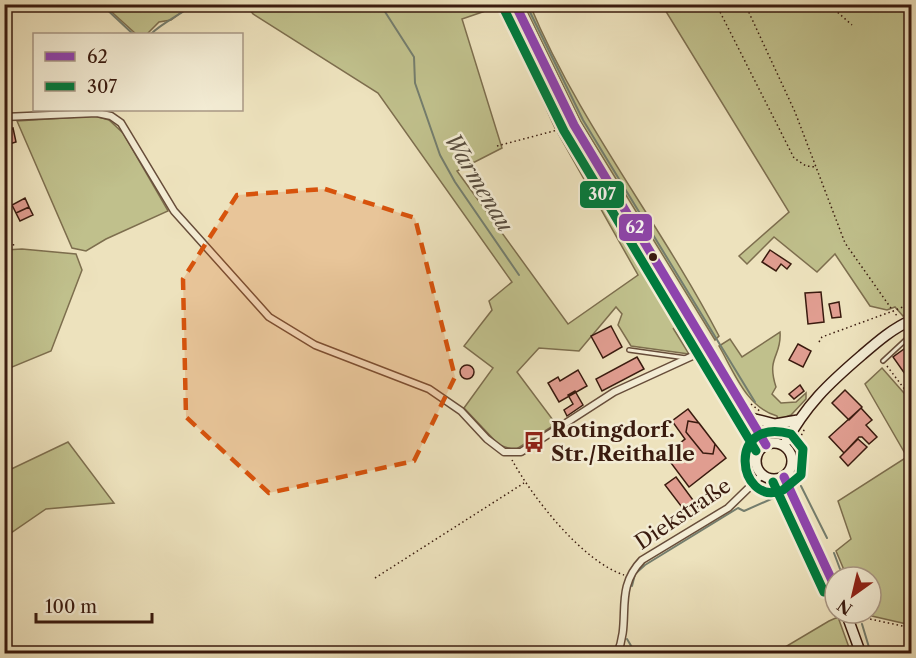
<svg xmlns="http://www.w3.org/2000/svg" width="916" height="658" font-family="'Libre Caslon Text',serif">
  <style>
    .green { fill: #c0c08c; stroke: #7d6e4e; stroke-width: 1.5 }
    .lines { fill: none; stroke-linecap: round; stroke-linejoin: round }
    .stream { stroke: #747d6d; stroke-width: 2 }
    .building { fill: #e09d90; stroke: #3a1b0f; stroke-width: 1.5 }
    .service-casing { stroke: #674d3a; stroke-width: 6 }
    .minor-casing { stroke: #674d3a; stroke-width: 9 }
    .secondary-casing { stroke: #3a1b0f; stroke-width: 12 }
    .path { stroke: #3a1b0f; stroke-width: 1.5; stroke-dasharray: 1.5 3; stroke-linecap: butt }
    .service { stroke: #f3ecd4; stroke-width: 3 }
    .minor { stroke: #f3ecd4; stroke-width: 6 }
    .secondary { stroke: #f3ecd4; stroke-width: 9 }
    .bus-1-casing { stroke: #f3ecd4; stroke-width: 14 }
    .bus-2-casing { stroke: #f3ecd4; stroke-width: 14 }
    .bus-1 { stroke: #8e44ad; stroke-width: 9 }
    .bus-2 { stroke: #007b3d; stroke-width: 9 }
    .marked { fill: #d7530c; fill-opacity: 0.2; stroke: #d7530c; stroke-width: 4.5; stroke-dasharray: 12 8; stroke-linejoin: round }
    .bus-dot { fill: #3a1b0f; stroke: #f3ecd4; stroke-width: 2 }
    .labels { text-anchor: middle; stroke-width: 5; stroke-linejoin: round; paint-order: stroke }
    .poi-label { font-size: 21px; font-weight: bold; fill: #3a1b0f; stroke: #f3ecd4; text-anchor: start }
    .street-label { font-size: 21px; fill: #3a1b0f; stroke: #f3ecd4 }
    .water-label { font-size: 22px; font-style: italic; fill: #574c3e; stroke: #f3ecd4 }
    .line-badge { stroke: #f3ecd4; stroke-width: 2 }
    .badge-label { font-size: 16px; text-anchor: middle; font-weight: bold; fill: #fff }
  </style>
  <rect width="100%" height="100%" fill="#ede2bd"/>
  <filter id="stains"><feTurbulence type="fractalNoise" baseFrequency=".00333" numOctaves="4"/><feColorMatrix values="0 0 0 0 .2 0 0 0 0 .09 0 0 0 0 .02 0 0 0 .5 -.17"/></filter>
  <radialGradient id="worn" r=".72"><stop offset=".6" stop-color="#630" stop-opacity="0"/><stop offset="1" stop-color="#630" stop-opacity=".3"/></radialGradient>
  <!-- green -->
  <path class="green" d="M 104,5 L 191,5 L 171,20 L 159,22 L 147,34 L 136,34 Z
    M 246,5 L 510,5 L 567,123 L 555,128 L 500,6 L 462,19 L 502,148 L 457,171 L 568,324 L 638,275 L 558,133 L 571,130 L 699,347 L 690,353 L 673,328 L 689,354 L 631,346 L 618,325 L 622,314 L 616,307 L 579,351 L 539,348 L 517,372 L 556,424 L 515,450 L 499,445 L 464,408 L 493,368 L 464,346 L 492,310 L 489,301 L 512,282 L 378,93 L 253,14 Z
    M 524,5 L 530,5 C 579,123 660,223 719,336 L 715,340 L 581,122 Z
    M 662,5 L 902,5 L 912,29 L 911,312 L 903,316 L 895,307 L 887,310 L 870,306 L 835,254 L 817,272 L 774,237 L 747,264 L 739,256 L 789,212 Z
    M 95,116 L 109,120 L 123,133 L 168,211 L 106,239 L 86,251 L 72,248 L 17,121 Z
    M 22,249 L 76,254 L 82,270 L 51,351 L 5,370 L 5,250 Z
    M 780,332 C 782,357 766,356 776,387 L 772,394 L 781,403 L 796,402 L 806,393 L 806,399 L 791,415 L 778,420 L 777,416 C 747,408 734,372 719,346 L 730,339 L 742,357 Z
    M 882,368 L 911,401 L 911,625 L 863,614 L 871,613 L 871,577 L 847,577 L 836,551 L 851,539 L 838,501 L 907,457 L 865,384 Z
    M 68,442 L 114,503 L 46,509 L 5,537 L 5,472 Z
    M 838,617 L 851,653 L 775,653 L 829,621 Z"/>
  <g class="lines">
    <!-- stream -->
    <path class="stream" d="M 101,4 L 133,34
      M 380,4 L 414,57 L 415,83 L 440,155 L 455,182 L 519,275
      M 526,4 L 583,120 L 755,402
      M 151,34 C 162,23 180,15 194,4
      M 801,486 L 827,538
      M 834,553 L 843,577
      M 632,586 L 635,574 L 645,565 L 738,508 L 744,511 L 778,496 L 822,582 L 835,616
      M 857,613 L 858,615
      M 862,624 L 871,654
      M 627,639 L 636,654"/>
  </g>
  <!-- building -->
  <path class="building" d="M 13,128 L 16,142 L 6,145 L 4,131 Z
    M 25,198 L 29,207 L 16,213 L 12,205 Z
    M 29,207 L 33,215 L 20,221 L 16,213 Z
    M 770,250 L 791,264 L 787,269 L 781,264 L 776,271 L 762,262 Z
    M 821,292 L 824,322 L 808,324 L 805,293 Z
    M 839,302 L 841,317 L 832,318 L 829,304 Z
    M 611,326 L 622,347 L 603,358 L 591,336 Z
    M 798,344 L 811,351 L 803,367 L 789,360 Z
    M 904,349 L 912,360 L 912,384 L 893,357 Z
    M 637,357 L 644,369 L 602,391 L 596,379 Z
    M460 372a7 7 0 1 1 14 0a7 7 0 1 1-14 0Z
    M 578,370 L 587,386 L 559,402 L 548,383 L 558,377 L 560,381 Z
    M 800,385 L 804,391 L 794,399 L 789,394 Z
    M 845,390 L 862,407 L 849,420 L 832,403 Z
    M 575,391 L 583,405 L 567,416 L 564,410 L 573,404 L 568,395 Z
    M 861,408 L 872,420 L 866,425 L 877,437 L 869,444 L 862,437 L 859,437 L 844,453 L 829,437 Z
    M 688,409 L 726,458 L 689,487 L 665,455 L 685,439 L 672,421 Z
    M 688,421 L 699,423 L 715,444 L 713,454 L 703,453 L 686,432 Z
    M 858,439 L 867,447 L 848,466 L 840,457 Z
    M 676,477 L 701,511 L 691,519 L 665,485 Z"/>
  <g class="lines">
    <defs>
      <path id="service" d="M 629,350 L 686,358
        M 883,361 L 912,334"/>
      <path id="minor" d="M 4,117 L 97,113 L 111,116 L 121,123 L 174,211 L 269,317 L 315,345 L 429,389 L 461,411 L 487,439 L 504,452 L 521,452 L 614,392 L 710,348
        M 617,654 C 632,619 613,590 642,560 L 728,508 L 762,475"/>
      <path id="secondary" d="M 515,4 L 574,125 L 766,445
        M 751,418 L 775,424 L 798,420
        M756 461a18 18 0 1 1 36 0a18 18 0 1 1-36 0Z
        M 784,445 C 807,404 827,385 862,355 C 877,342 893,328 912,320
        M 784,477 L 835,587
        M 846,613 L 861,654"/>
    </defs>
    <!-- service casing -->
    <use href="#service" class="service-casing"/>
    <!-- minor casing -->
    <use href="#minor" class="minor-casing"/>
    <!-- secondary casing -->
    <use href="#secondary" class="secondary-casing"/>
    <!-- path -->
    <path class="path" d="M 716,4 L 794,158 L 806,166 L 816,167
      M 745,4 L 795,112 L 845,243 L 893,311 L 912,303
      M 822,4 L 835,10 L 852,25
      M 497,146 L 565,128
      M 4,247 L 17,244
      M 819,342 L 822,337 L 893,311 L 898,317
      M 887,366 L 912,399
      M 751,404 L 761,412
      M 512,460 C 533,498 582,561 624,575
      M 749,478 L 752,439
      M 798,483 L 802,462 L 798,442 L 805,428
      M 759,487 L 761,490 L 771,487 L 780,493
      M 375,578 L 524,483
      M 857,620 L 865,618 L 912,628"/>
    <!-- service -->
    <use href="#service" class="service"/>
    <!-- minor -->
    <use href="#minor" class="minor"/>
    <!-- secondary -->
    <use href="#secondary" class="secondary"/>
    <defs>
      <path id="bus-1" d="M 515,4 L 574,125 L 766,445
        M 784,477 L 835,587"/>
      <path id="bus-2" d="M 504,9 L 564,131 L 756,451
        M 773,482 L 824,592
        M 781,491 C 738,506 725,416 791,434 L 803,449 L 801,475 L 783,490"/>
    </defs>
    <!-- bus-1 casing -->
    <use href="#bus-1" class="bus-1-casing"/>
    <!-- bus-2 casing -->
    <use href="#bus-2" class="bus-2-casing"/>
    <!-- bus-1 -->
    <use href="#bus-1" class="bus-1"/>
    <!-- bus-2 -->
    <use href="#bus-2" class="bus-2"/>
  </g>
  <!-- marked area -->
  <path class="marked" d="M 325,189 L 415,218 L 455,377 L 414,461 L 269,493 L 186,417 L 183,279 L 237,195 Z"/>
  <!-- icons -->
  <defs>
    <symbol id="bus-bare" viewBox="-9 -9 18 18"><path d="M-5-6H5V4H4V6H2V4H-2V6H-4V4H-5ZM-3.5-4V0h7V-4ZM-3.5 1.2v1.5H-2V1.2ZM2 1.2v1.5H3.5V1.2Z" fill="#8f2418" stroke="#f3ecd4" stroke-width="2.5" paint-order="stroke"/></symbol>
  </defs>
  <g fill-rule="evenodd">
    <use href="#bus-bare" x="519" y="427" width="30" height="30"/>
  </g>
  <!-- markers -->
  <circle class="bus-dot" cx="653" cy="257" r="5"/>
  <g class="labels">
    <!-- poi labels -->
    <g class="poi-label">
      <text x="551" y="437">Rotingdorf.<tspan x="551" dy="24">Str./Reithalle</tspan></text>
    </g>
    <!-- street labels -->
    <g class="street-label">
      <text transform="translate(683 514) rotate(-34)" y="7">Diekstraße</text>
    </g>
    <!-- water labels -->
    <g class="water-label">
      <text transform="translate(479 182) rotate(59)" y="8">Warmenau</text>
    </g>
  </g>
  <g class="line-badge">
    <rect x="579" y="180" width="46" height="29" rx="6" fill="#007b3d"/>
    <rect x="618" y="213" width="35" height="29" rx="6" fill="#8e44ad"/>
  </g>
  <g class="badge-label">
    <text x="602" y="200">307</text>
    <text x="635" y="233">62</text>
  </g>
  <!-- margin -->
  <rect width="916" height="658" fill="none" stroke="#ede2bd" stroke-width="24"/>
  <rect x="6" y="6" width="904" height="646" fill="none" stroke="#3a1b0f" stroke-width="3"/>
  <rect x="12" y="12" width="892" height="634" fill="none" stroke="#3a1b0f" stroke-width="1.5"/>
  <!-- legend -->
  <rect x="33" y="33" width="210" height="78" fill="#f3ecd4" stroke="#a99885" stroke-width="1.5"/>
  <rect x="45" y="52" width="30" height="9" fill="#8e44ad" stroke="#a99885" stroke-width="1.5"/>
  <text x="87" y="63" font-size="18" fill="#3a1b0f">62</text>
  <rect x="45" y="82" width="30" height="9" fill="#007b3d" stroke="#a99885" stroke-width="1.5"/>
  <text x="87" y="93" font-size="18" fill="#3a1b0f">307</text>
  <!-- north arrow -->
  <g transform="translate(853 595) rotate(214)"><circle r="28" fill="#f3ecd4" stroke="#a99885" stroke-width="1.5"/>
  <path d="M0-4.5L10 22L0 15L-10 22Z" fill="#8f2418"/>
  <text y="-9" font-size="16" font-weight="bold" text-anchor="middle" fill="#3a1b0f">N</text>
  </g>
  <!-- scale -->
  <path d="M36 613v9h116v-9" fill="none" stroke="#3a1b0f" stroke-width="3"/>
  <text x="45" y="613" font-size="18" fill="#3a1b0f" stroke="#f3ecd4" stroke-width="4.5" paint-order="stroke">100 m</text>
  <rect width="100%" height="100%" filter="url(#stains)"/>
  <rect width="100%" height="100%" fill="url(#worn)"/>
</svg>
